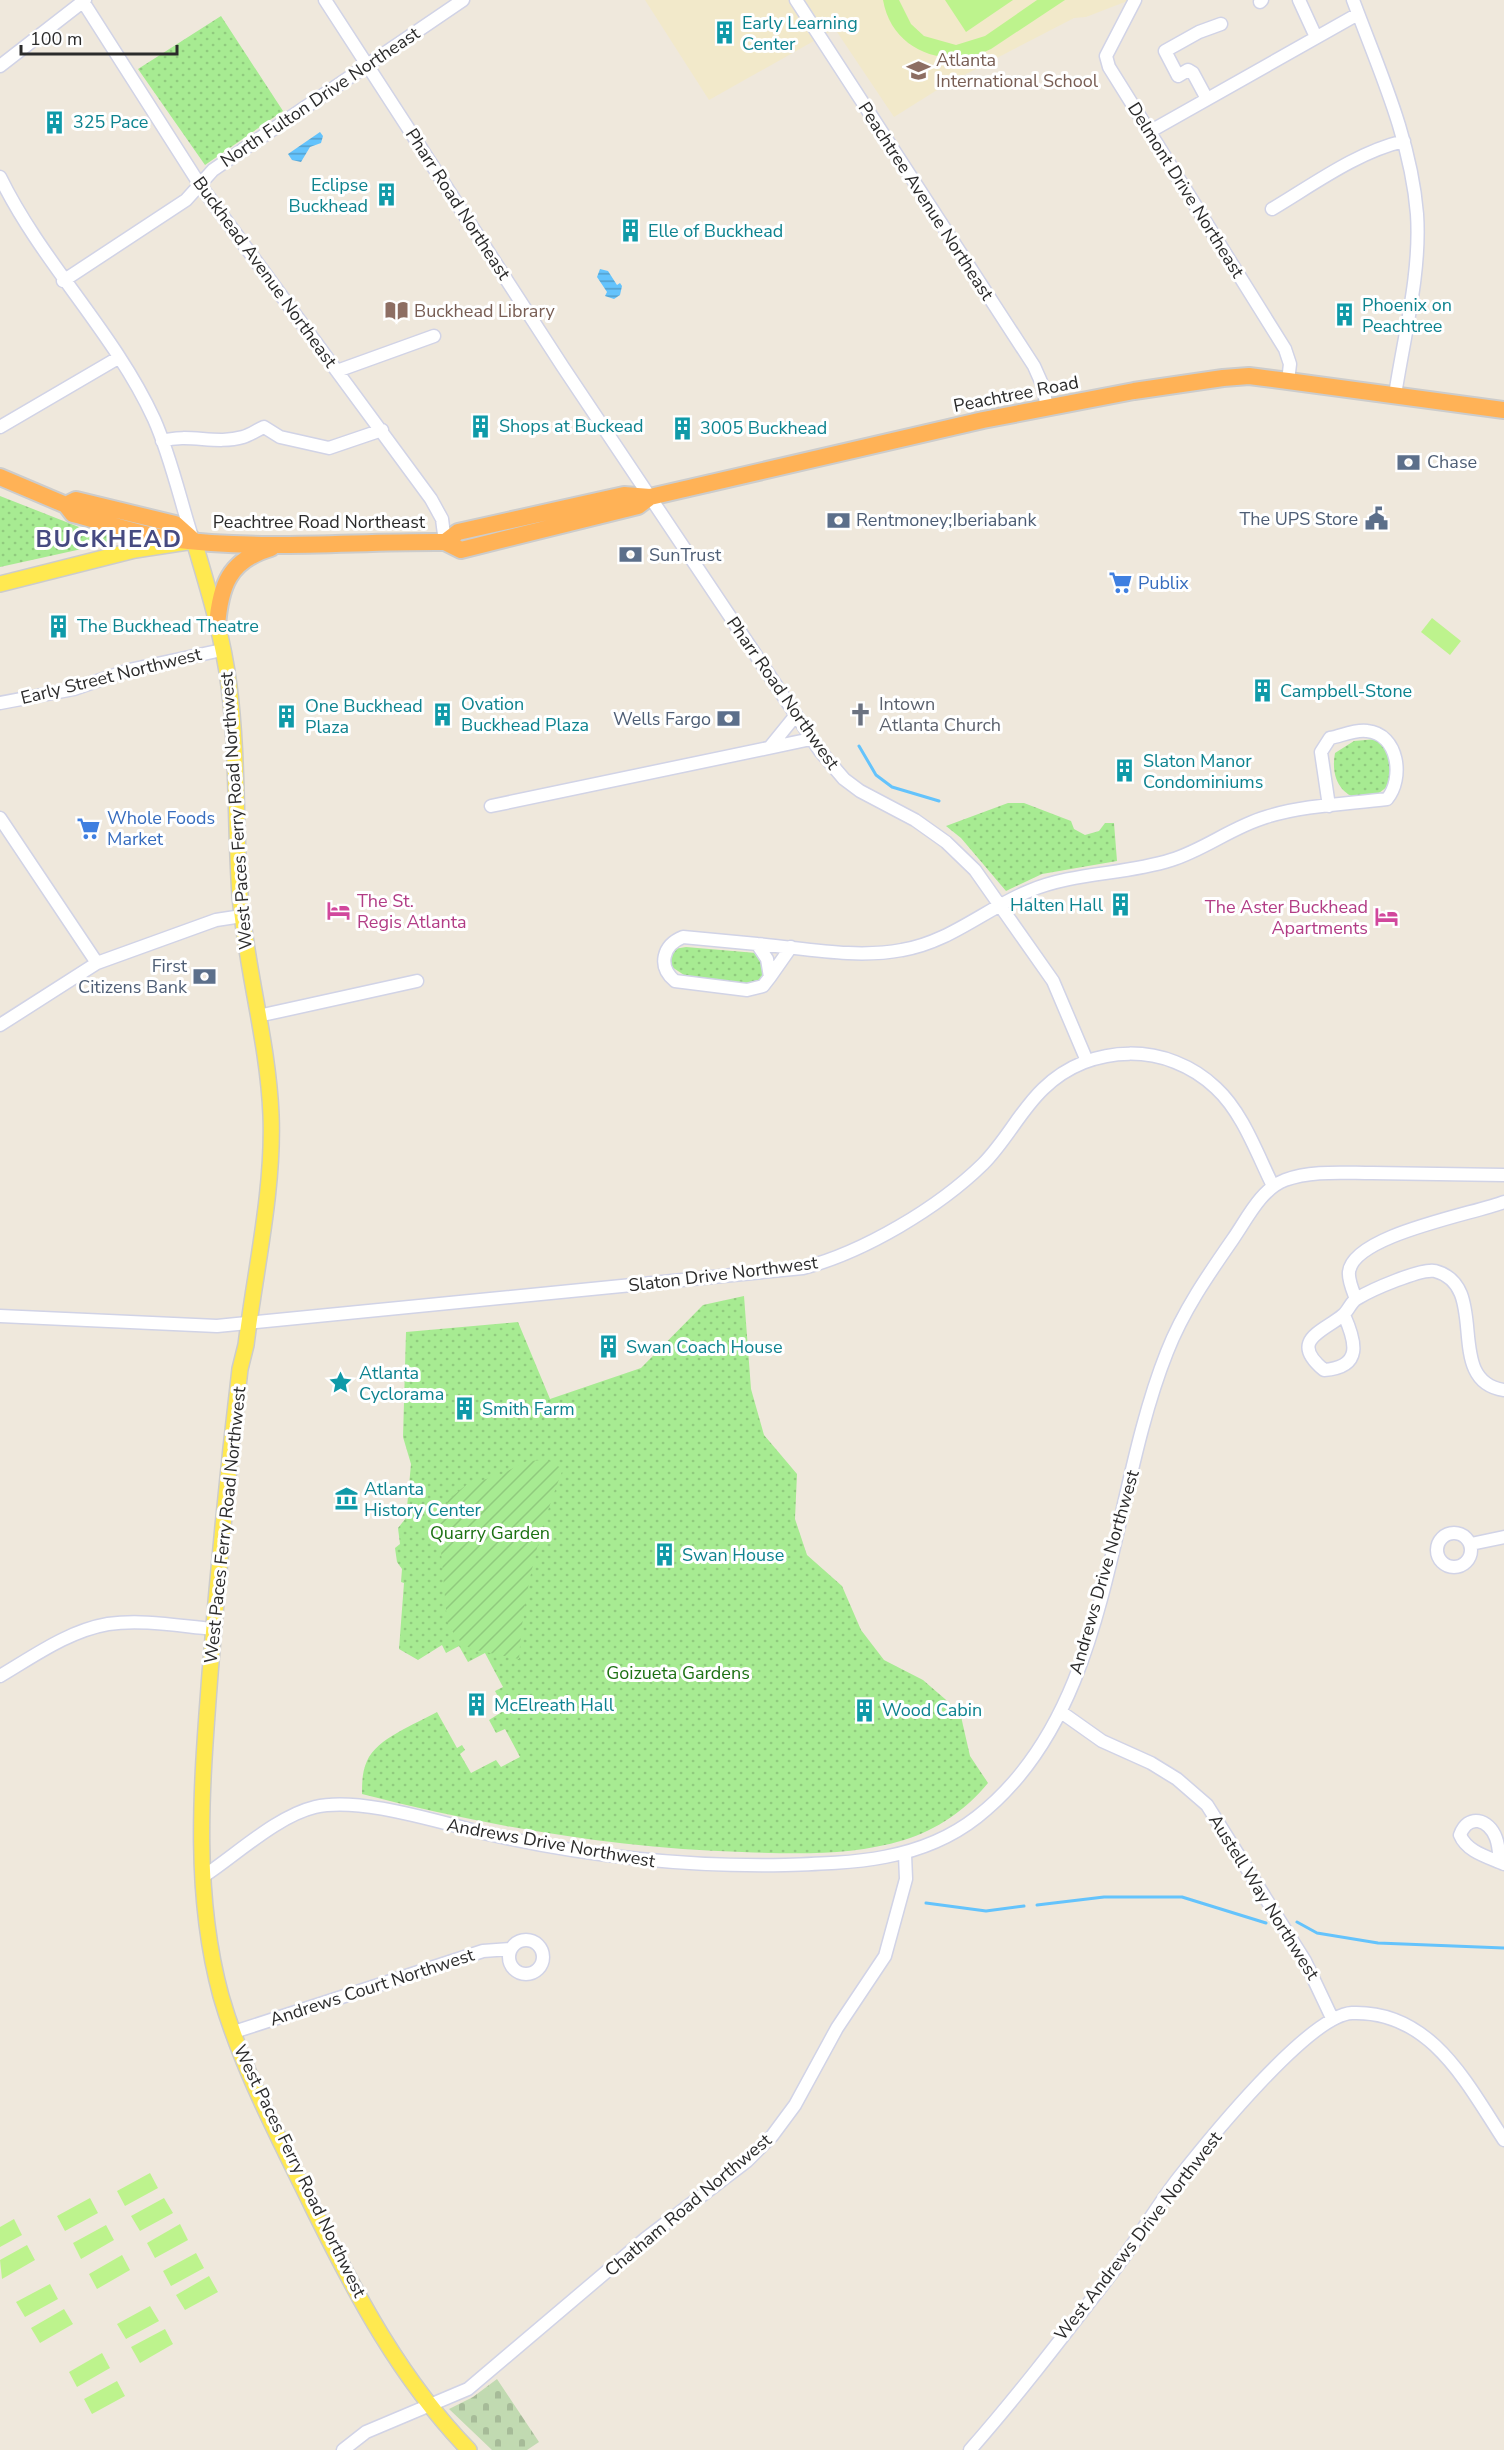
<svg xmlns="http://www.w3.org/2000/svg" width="1504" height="2450" font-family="'Nunito Sans',sans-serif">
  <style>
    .education { fill: #f2e9ca }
    .grass { fill: url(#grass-dots) }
    .cemetery { fill: url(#cemetery-stones) }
    .garden { fill: url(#garden-furrows) }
    .pitch { fill: #bdf38d }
    .water { fill: url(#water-rules) }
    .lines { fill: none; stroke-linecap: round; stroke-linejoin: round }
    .stream { stroke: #64c3fc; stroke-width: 3 }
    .minor-casing { stroke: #d1d3e6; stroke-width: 15 }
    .major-casing { stroke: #ccc; stroke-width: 18 }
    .highway-casing { stroke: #ccc; stroke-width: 20 }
    .minor { stroke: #fff; stroke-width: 12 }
    .major { stroke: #ffe950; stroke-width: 15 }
    .highway { stroke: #ffb256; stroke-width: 16 }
    .labels { text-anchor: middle; stroke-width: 6; stroke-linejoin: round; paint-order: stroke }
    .culture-label { font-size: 18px; fill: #0d838f; stroke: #fff; text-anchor: start }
    .education-label { font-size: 18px; fill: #785e54; stroke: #fff; text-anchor: start }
    .street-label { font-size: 18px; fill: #2b2b2b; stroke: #fff }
    .service-label { font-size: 18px; fill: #4e5e75; stroke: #fff; text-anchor: start }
    .shop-label { font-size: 18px; fill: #366cbe; stroke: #fff; text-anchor: start }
    .worship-label { font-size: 18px; fill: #5b616d; stroke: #fff; text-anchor: start }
    .hotel-label { font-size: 18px; fill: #b23c85; stroke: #fff; text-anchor: start }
    .park-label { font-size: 18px; fill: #1c7112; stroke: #fff }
    .district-label { font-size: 24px; font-weight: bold; letter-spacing: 1.5px; fill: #464a81; stroke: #fff }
  </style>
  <defs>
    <pattern id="grass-dots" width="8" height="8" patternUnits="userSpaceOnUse" patternTransform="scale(1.5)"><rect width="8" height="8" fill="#a7eb92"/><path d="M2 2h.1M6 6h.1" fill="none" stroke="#90ca7e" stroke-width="1.8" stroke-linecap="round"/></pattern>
    <pattern id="cemetery-stones" width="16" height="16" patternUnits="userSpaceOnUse" patternTransform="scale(1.5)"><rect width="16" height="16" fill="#c1dab1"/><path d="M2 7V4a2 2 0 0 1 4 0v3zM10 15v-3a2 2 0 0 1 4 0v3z" fill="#a6bb98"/></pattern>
    <pattern id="garden-furrows" width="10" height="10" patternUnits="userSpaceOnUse" patternTransform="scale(1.5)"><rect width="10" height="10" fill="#a7eb92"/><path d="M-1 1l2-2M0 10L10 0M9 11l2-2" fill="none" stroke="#90ca7e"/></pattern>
    <pattern id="water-rules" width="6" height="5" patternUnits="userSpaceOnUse" patternTransform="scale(1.5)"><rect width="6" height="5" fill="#64c3fc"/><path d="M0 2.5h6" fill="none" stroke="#539fcc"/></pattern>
  </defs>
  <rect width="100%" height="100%" fill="#efe8dc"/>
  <!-- education -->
  <path class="education" d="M 645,0 L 1130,0 L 1086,17 L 1074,18 L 945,85 L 894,117 L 835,29 L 709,100 Z"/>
  <!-- grass -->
  <path class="grass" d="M 221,16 L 283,111 L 205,165 L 138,69 Z
    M 0,496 L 84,529 L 127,539 L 0,567 Z
    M 1377,739 C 1390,753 1391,764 1391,782 C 1365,814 1327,795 1335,753 L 1354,741 Z
    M 1008,803 L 1024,803 L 1071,821 L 1074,829 L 1085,835 L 1099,831 L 1105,823 L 1114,823 L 1117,861 L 1042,874 L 1006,891 L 961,838 L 946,826 Z
    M 686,947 L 756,953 L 764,961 L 762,978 L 749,985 L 684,975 L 672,967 L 670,955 L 674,949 Z
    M 744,1296 L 751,1389 L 764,1435 L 797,1474 L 795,1519 L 807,1555 L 842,1586 L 861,1630 L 884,1660 L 923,1680 L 960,1712 L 970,1756 L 988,1783 C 967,1809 937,1830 904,1840 C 851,1856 796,1854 742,1852 C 612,1848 487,1826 362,1794 C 362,1783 362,1772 367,1761 C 377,1738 416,1724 437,1712 L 457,1748 L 462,1745 L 465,1750 L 460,1754 L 471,1773 L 496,1760 L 501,1767 L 520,1757 L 505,1729 L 496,1733 L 489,1720 L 505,1710 L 495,1691 L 503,1687 L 485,1653 L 468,1662 L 459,1646 L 446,1653 L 442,1645 L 418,1660 L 399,1649 L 404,1583 L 401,1582 L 402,1569 L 397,1562 L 395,1548 L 400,1544 L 398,1528 L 406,1518 L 411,1464 L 403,1437 L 406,1332 L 518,1322 L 550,1399 L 641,1368 L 703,1305 Z"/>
  <!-- cemetery -->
  <path class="cemetery" d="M 497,2379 L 539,2442 L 527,2450 L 492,2450 L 449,2409 L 473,2397 Z"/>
  <!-- garden -->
  <path class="garden" d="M 547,1460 L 563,1469 C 539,1530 523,1594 519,1659 L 471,1649 L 456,1638 L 447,1621 L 438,1516 L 449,1499 L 466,1485 L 500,1475 L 527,1461 Z"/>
  <!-- pitch -->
  <path class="pitch" d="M 883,0 L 899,0 L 911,24 L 924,36 L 956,45 L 985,36 L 1037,0 L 1065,0 L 991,49 C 947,70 892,52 883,0 Z
    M 945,0 L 1013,0 L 966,32 Z
    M 1432,618 L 1461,641 L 1450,655 L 1421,632 Z
    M 150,2173 L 158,2188 L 125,2206 L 117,2191 Z
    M 90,2198 L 98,2213 L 65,2231 L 57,2216 Z
    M 164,2198 L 173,2213 L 140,2231 L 131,2216 Z
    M 14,2219 L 22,2235 L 0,2247 L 0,2227 Z
    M 180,2224 L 188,2240 L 155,2258 L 147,2243 Z
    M 106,2225 L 114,2240 L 81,2259 L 73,2243 Z
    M 27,2245 L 35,2260 L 2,2279 L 0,2260 Z
    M 196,2253 L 204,2268 L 171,2286 L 163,2271 Z
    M 122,2255 L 130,2270 L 97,2289 L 89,2274 Z
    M 209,2276 L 218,2292 L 185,2310 L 176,2295 Z
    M 50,2284 L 58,2299 L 25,2317 L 16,2302 Z
    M 150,2306 L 159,2321 L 126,2339 L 117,2324 Z
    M 64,2309 L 73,2324 L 40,2343 L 31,2328 Z
    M 165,2329 L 173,2344 L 140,2363 L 131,2347 Z
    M 102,2353 L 110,2368 L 77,2387 L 69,2372 Z
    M 117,2381 L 125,2396 L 92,2414 L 84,2399 Z"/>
  <!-- water -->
  <path class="water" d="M 320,132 L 323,136 L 321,143 L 310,147 L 301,162 L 292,160 L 288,154 Z
    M 600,269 L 608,271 L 617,285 L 620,283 L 622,286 L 620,295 L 614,299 L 605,296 L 607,292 L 597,277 Z"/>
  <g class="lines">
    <!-- stream -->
    <path class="stream" d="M 859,746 L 876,775 L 892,787 L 939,801
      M 926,1903 L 986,1911 L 1024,1906
      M 1037,1905 L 1104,1897 L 1182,1897 L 1266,1923
      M 1297,1922 L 1317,1933 L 1378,1943 L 1504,1948"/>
    <defs>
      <path id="minor" d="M 82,0 L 200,185 L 431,499 L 442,519 L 445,542
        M 325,0 L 563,367 L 820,751 L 844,779 L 860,791 L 915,820 L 946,842 L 975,870 L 1053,981 L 1087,1061
        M 796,0 L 1034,366 L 1042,384 L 1047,407
        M 1135,0 L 1106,56 L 1109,67 L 1285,349 L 1290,364 L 1288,381
        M 1299,0 L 1316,37
        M 1353,0 C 1379,70 1411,139 1417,214 C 1421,273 1404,336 1395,395
        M 1260,2 L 1262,0
        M 0,66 L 85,0
        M 1207,99 L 1193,73 L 1188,70 L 1178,76 L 1165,51 L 1199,32 L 1221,24
        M 1149,132 L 1358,14
        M 0,177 C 42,263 114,332 154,419 C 171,457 180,500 193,540
        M 1272,209 C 1314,184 1357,152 1404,141
        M 63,281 L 186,200 L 213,170 L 463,0
        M 337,371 L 434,336
        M 0,427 L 118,358
        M 162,441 C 189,433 216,445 243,437 C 250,435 257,430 264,427 L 280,437 L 329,448 L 382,430
        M 0,703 L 74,689 L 129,670 L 222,650
        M 770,747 L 796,715
        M 491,806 L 811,739
        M 0,818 L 97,963
        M 683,937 L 757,944 L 767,959 L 770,977 L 763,986 L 747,990 L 675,981 C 657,966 663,945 683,937 Z
        M 757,944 C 804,948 855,959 902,950 C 950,942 985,909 1029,891 C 1074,872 1124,875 1171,860 C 1204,850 1232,827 1266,817 C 1304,805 1347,804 1387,799 C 1404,779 1399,734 1367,731 C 1356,729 1341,736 1330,738 L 1321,752 L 1329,806
        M 770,977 L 791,947
        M 258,1016 L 417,981
        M 0,1025 L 97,963 L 216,920 L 242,916
        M 1356,1299 C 1353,1291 1348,1280 1349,1272 C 1353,1235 1473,1214 1504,1202
        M 1344,1315 C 1356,1342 1363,1367 1324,1370 C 1288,1340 1323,1332 1343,1315 C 1349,1310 1351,1301 1358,1298 C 1371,1290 1421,1268 1435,1271 C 1492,1286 1442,1381 1504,1390
        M 0,1316 L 217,1326 L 803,1268 C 864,1252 938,1208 983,1164 C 1006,1141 1020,1111 1043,1089 C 1091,1042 1168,1042 1216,1088 C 1243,1113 1257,1154 1273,1186
        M1437 1550a17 17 0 1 1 34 0a17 17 0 1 1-34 0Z
        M 1471,1544 L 1504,1537
        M 0,1676 C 34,1656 68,1631 108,1624 C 142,1619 179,1626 213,1629
        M 1061,1712 L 1102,1741 L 1151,1763 L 1177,1779 L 1207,1805 L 1305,1961 L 1332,2018
        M 1500,1862 C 1499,1854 1499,1846 1496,1838 C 1489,1819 1468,1813 1460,1835 C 1467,1852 1488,1857 1504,1864
        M 204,1876 C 236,1855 277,1816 315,1807 C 360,1796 441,1823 488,1834 C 586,1856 684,1867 785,1865 C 853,1863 921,1861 977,1817 C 1113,1711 1107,1502 1167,1352 C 1183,1311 1208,1275 1233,1239 C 1247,1219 1261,1189 1285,1180 C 1311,1170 1344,1173 1372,1173 C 1416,1174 1460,1174 1504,1175
        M509 1957a17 17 0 1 1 34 0a17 17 0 1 1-34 0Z
        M 234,2032 L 483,1951 L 511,1949
        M 343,2450 L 366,2432 L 468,2389 L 645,2239 L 747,2161 L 772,2136 L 795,2105 L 837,2028 L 885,1956 L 906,1879 L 905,1854
        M 970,2450 C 1021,2392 1068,2330 1115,2269 C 1137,2240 1155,2209 1177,2180 C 1206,2143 1309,2015 1352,2013 C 1431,2010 1467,2084 1504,2140"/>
      <path id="major" d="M 0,584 L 135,550 L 194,541 C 208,588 223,637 229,686 C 238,755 235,826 240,895 C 246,969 268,1041 271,1115 C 274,1190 255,1271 246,1345 L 240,1369 C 228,1470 218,1572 210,1674 C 202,1781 192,1890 221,1996 C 242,2069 280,2140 313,2208 C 356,2295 401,2380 469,2450"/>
      <path id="highway" d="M 0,477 L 66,505 L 73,514 C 105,522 138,535 171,539 C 262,551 354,541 445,542 L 461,550 L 638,506 L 650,497
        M 66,505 L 76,500 L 175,524 L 194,541
        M 445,542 L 458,532 L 624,495 L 650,497 L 983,420 L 1134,391 L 1223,378 L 1249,376 L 1288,381 L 1504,410
        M 217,626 C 220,586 229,560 271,548"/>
    </defs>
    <!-- minor casing -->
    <use href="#minor" class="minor-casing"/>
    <!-- major casing -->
    <use href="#major" class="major-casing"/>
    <!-- highway casing -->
    <use href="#highway" class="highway-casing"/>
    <!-- minor -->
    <use href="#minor" class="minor"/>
    <!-- major -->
    <use href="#major" class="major"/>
    <!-- highway -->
    <use href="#highway" class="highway"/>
  </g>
  <!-- icons -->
  <defs>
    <symbol id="building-bare" viewBox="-9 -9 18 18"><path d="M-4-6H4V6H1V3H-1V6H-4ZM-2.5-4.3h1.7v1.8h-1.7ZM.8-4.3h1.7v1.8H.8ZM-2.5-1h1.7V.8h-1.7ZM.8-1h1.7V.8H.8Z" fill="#0f9aa8" stroke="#fff" stroke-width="2.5" paint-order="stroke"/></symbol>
    <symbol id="school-bare" viewBox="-9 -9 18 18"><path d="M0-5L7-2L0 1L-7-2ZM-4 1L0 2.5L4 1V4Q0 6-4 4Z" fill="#8d6e63" stroke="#fff" stroke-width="2.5" paint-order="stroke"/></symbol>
    <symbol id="library-bare" viewBox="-9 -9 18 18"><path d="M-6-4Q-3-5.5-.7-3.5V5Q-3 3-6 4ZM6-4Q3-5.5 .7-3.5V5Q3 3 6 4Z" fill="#8d6e63" stroke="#fff" stroke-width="2.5" paint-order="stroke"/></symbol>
    <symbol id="bank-bare" viewBox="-9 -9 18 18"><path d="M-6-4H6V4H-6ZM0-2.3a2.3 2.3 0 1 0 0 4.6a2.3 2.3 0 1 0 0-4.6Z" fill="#5c6f8a" stroke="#fff" stroke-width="2.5" paint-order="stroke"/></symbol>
    <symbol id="civic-bare" viewBox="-9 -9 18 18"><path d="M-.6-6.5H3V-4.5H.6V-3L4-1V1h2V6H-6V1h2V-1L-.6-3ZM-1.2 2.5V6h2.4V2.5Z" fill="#5c6f8a" stroke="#fff" stroke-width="2.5" paint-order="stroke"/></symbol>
    <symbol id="supermarket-bare" viewBox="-9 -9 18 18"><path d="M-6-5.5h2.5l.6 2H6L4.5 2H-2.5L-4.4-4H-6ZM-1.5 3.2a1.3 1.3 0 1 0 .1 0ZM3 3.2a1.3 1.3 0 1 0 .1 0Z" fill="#3f7fe0" stroke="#fff" stroke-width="2.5" paint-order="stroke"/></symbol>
    <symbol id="church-bare" viewBox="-9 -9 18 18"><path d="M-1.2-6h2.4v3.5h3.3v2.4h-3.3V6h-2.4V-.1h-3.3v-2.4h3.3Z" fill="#6b7280" stroke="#fff" stroke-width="2.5" paint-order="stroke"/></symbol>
    <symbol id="hotel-bare" viewBox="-9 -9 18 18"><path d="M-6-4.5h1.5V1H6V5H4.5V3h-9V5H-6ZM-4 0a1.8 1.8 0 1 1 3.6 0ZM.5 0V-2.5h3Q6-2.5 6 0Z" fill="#d1479c" stroke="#fff" stroke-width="2.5" paint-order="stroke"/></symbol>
    <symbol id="sight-bare" viewBox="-9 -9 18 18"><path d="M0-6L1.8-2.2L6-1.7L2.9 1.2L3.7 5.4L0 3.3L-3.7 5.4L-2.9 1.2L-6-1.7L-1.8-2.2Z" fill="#0f9aa8" stroke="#fff" stroke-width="2.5" paint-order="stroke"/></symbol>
    <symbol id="museum-bare" viewBox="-9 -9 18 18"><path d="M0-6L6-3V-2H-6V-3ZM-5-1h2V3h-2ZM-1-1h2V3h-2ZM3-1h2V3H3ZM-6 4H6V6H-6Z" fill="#0f9aa8" stroke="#fff" stroke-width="2.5" paint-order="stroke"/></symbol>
  </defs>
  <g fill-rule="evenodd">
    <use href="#building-bare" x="708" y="16" width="33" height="33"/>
    <use href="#school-bare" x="902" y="54" width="33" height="33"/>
    <use href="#building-bare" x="38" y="106" width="33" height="33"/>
    <use href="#building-bare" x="370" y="178" width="33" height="33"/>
    <use href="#building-bare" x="614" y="214" width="33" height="33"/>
    <use href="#library-bare" x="380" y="294" width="33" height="33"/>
    <use href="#building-bare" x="1328" y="298" width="33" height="33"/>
    <use href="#building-bare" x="464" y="410" width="33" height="33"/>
    <use href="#building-bare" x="666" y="412" width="33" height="33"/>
    <use href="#bank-bare" x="1392" y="446" width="33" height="33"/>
    <use href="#civic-bare" x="1360" y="502" width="33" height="33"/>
    <use href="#bank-bare" x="822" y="504" width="33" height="33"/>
    <use href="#bank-bare" x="614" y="538" width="33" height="33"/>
    <use href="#supermarket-bare" x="1104" y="566" width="33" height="33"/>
    <use href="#building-bare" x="42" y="610" width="33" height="33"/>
    <use href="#building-bare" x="1246" y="674" width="33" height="33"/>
    <use href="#building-bare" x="426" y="698" width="33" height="33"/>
    <use href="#church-bare" x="844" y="698" width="33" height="33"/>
    <use href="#building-bare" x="270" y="700" width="33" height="33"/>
    <use href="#bank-bare" x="712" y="702" width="33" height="33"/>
    <use href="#building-bare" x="1108" y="754" width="33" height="33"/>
    <use href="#supermarket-bare" x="72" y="812" width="33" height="33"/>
    <use href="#building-bare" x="1104" y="888" width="33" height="33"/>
    <use href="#hotel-bare" x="322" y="894" width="33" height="33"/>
    <use href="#hotel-bare" x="1370" y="900" width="33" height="33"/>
    <use href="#bank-bare" x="188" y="960" width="33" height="33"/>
    <use href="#building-bare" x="592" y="1330" width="33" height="33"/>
    <use href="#sight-bare" x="324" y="1366" width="33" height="33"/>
    <use href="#building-bare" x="448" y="1392" width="33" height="33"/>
    <use href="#museum-bare" x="330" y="1482" width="33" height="33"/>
    <use href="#building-bare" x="648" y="1538" width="33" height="33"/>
    <use href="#building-bare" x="460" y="1688" width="33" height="33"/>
    <use href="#building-bare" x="848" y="1694" width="33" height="33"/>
  </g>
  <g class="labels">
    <!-- culture labels -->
    <g class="culture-label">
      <text x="742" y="29">Early Learning<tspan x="742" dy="21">Center</tspan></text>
      <text x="73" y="128">325 Pace</text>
      <text x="368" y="191" text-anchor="end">Eclipse<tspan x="368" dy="21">Buckhead</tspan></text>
      <text x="648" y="237">Elle of Buckhead</text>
      <text x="1362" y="311">Phoenix on<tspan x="1362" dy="21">Peachtree</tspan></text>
      <text x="499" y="432">Shops at Buckead</text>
      <text x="700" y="434">3005 Buckhead</text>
      <text x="77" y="632">The Buckhead Theatre</text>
      <text x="1280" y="697">Campbell-Stone</text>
      <text x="461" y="710">Ovation<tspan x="461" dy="21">Buckhead Plaza</tspan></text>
      <text x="305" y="712">One Buckhead<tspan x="305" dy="21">Plaza</tspan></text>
      <text x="1143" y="767">Slaton Manor<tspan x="1143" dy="21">Condominiums</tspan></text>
      <text x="1103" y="911" text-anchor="end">Halten Hall</text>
      <text x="626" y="1353">Swan Coach House</text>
      <text x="359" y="1379">Atlanta<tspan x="359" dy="21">Cyclorama</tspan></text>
      <text x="482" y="1415">Smith Farm</text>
      <text x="364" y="1495">Atlanta<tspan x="364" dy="21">History Center</tspan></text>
      <text x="682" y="1561">Swan House</text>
      <text x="494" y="1711">McElreath Hall</text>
      <text x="882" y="1716">Wood Cabin</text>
    </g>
    <!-- education labels -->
    <g class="education-label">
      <text x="936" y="66">Atlanta<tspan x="936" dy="21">International School</tspan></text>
      <text x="414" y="317">Buckhead Library</text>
    </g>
    <!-- street labels -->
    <g class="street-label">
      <text transform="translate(320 97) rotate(-34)" y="6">North Fulton Drive Northeast</text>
      <text transform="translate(1186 190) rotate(58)" y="6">Delmont Drive Northeast</text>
      <text transform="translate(926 201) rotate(57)" y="6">Peachtree Avenue Northeast</text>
      <text transform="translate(458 204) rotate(57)" y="6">Pharr Road Northeast</text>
      <text transform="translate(265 272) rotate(54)" y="6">Buckhead Avenue Northeast</text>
      <text transform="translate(1016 394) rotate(-11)" y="6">Peachtree Road</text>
      <text x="319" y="528">Peachtree Road Northeast</text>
      <text transform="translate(111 676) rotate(-14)" y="6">Early Street Northwest</text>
      <text transform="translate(783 693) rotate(55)" y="6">Pharr Road Northwest</text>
      <text transform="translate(236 811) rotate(-94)" y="6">West Paces Ferry Road Northwest</text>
      <text transform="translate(723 1274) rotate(-7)" y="6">Slaton Drive Northwest</text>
      <text transform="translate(225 1525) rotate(-84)" y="6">West Paces Ferry Road Northwest</text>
      <text transform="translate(1104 1572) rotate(-74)" y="6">Andrews Drive Northwest</text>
      <text transform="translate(551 1843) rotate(10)" y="6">Andrews Drive Northwest</text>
      <text transform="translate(1264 1897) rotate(58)" y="6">Austell Way Northwest</text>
      <text transform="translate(372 1987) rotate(-18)" y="6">Andrews Court Northwest</text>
      <text transform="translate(300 2171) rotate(64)" y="6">West Paces Ferry Road Northwest</text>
      <text transform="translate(688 2205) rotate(-40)" y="6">Chatham Road Northwest</text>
      <text transform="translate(1138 2236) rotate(-52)" y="6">West Andrews Drive Northwest</text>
    </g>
    <!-- service labels -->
    <g class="service-label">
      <text x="1427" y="468">Chase</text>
      <text x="1358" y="525" text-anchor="end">The UPS Store</text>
      <text x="856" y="526">Rentmoney;Iberiabank</text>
      <text x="649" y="561">SunTrust</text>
      <text x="711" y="725" text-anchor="end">Wells Fargo</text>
      <text x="187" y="972" text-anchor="end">First<tspan x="187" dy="21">Citizens Bank</tspan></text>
    </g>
    <!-- shop labels -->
    <g class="shop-label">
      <text x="1138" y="589">Publix</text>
      <text x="107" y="824">Whole Foods<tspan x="107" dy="21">Market</tspan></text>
    </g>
    <!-- worship labels -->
    <g class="worship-label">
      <text x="879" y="710">Intown<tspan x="879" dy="21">Atlanta Church</tspan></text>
    </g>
    <!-- hotel labels -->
    <g class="hotel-label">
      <text x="357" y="907">The St.<tspan x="357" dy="21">Regis Atlanta</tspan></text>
      <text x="1368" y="913" text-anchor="end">The Aster Buckhead<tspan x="1368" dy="21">Apartments</tspan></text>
    </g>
    <!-- park labels -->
    <g class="park-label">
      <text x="490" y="1539">Quarry Garden</text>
      <text x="678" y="1679">Goizueta Gardens</text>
    </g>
    <!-- district labels -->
    <g class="district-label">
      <text x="109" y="547">BUCKHEAD</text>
    </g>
  </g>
  <!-- scale -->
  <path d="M21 45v9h156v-9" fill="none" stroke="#2b2b2b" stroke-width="3"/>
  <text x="30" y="45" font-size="18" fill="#2b2b2b" stroke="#ffffff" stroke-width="4.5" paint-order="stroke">100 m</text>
</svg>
